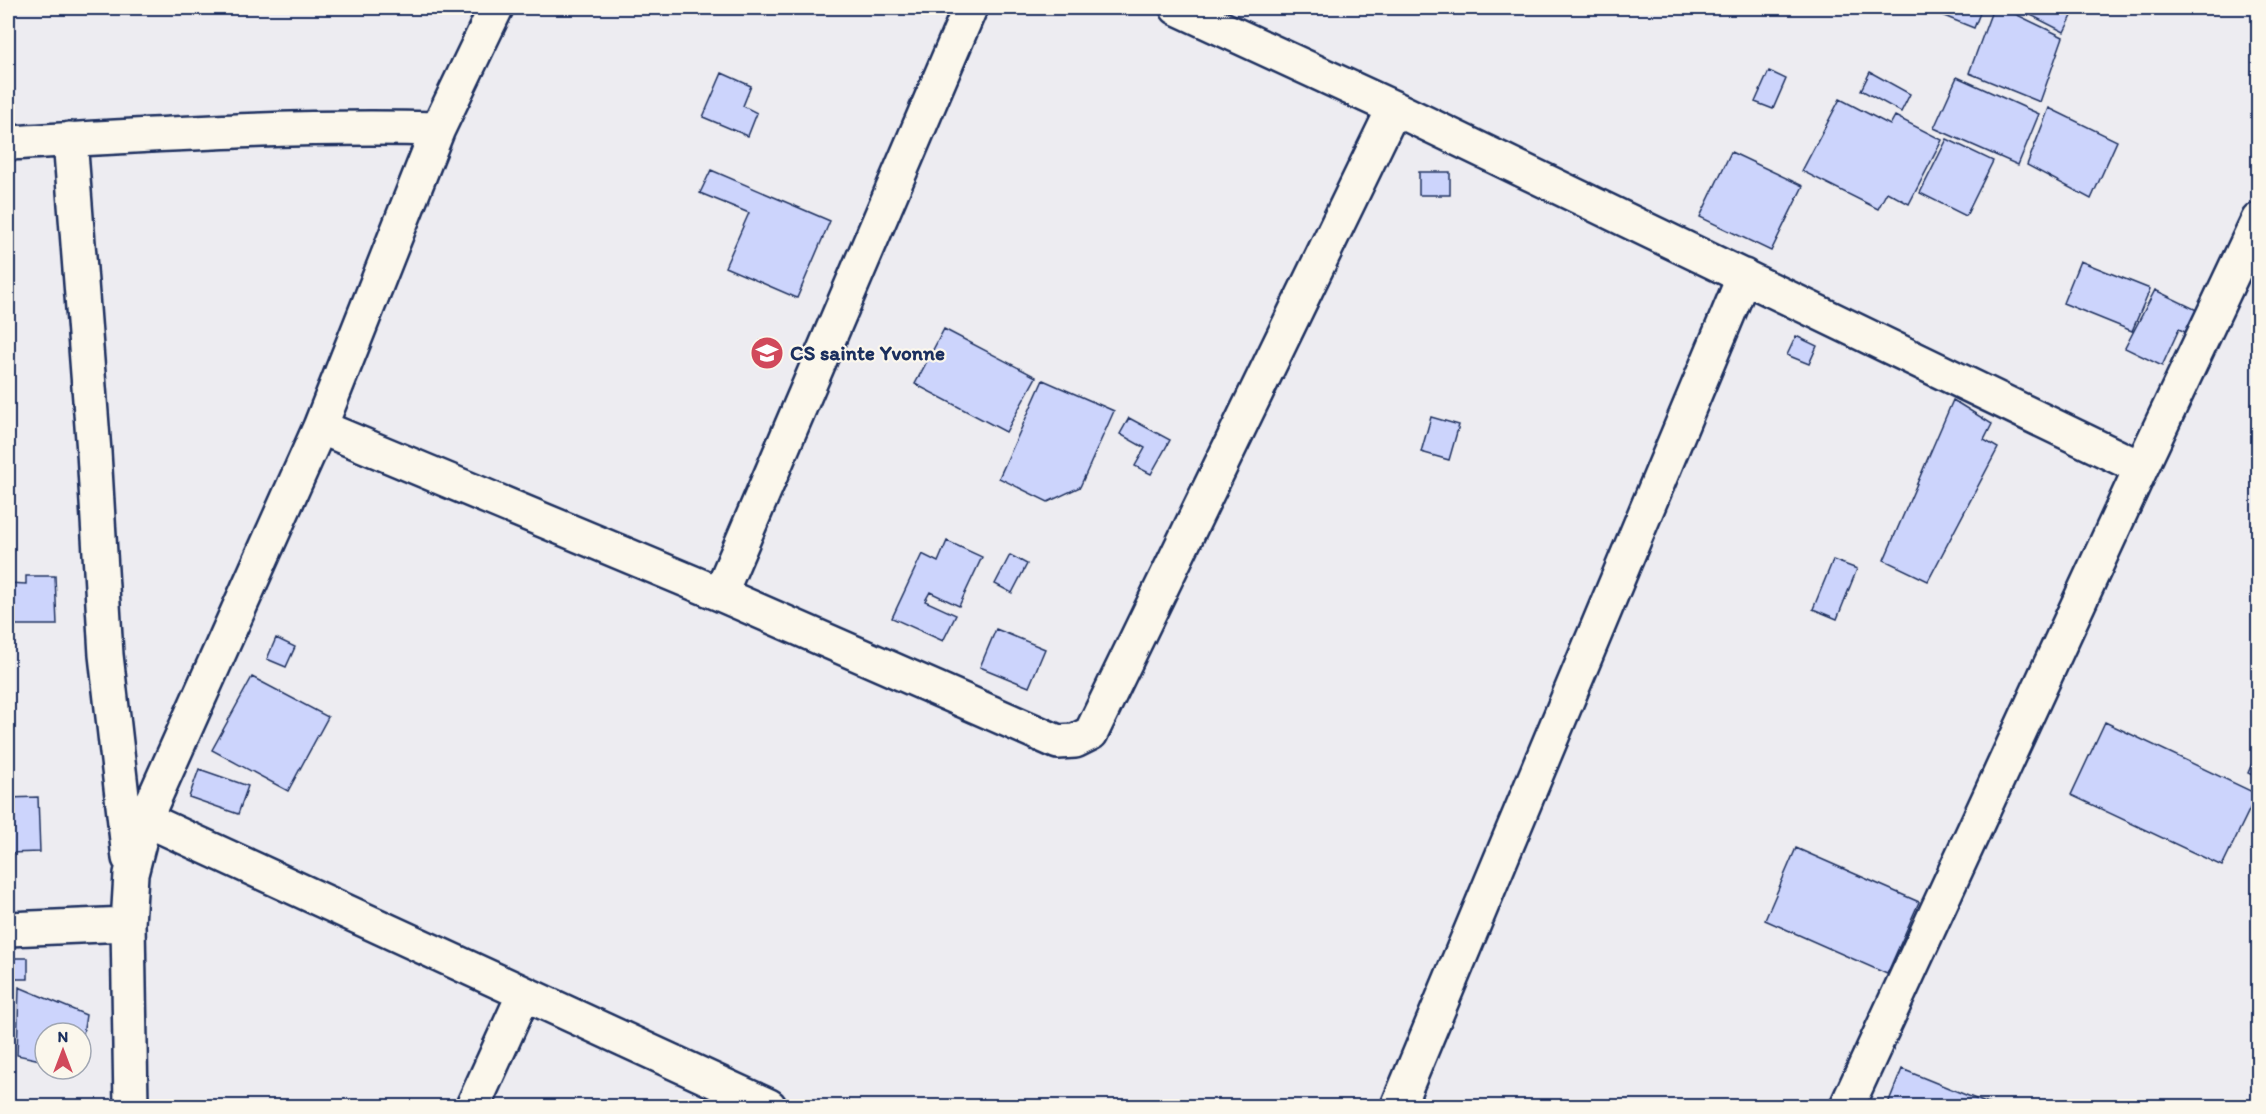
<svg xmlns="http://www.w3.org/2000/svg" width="2266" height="1114" font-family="Itim,sans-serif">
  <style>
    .building { fill: #ccd4fc; stroke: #1b2f5e; stroke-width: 1.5 }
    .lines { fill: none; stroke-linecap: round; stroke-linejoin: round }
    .minor-casing { stroke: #1b2f5e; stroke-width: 38 }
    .minor { stroke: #fbf7ec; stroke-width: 33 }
    .labels { text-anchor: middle; stroke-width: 4.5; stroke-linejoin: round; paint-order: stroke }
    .poi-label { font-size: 21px; font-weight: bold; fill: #1b2f5e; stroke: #fbf7ec; text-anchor: start }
  </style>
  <rect width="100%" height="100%" fill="#edecf1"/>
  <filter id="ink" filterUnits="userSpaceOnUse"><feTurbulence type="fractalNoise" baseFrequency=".0167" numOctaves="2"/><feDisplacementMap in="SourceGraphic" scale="12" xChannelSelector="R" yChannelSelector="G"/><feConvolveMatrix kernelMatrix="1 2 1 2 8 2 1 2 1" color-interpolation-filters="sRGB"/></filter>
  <g filter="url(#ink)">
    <!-- building -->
    <path class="building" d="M 1924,8 L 1982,8 L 1974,28 Z
      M 1993,8 L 2003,8 L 2063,37 L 2040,102 L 1969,73 Z
      M 2017,8 L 2076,8 L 2064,32 Z
      M 1769,71 L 1786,79 L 1773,109 L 1755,102 Z
      M 1870,72 L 1910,94 L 1901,112 L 1861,90 Z
      M 722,73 L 751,86 L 743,106 L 757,113 L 748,136 L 703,117 Z
      M 1957,77 L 2039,114 L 2018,165 L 1934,128 Z
      M 1840,99 L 1890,125 L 1895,116 L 1942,140 L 1909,204 L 1887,192 L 1878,209 L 1802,171 Z
      M 2049,108 L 2117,141 L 2091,199 L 2027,165 Z
      M 1947,139 L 1993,161 L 1966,216 L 1920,193 Z
      M 1731,152 L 1803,186 L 1771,251 L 1700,217 Z
      M 711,170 L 830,221 L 797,298 L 725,267 L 749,213 L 700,193 Z
      M 1419,172 L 1450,172 L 1450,195 L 1419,195 Z
      M 2080,261 L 2150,289 L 2132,331 L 2063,303 Z
      M 2155,290 L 2203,313 L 2191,335 L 2179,329 L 2162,366 L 2125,348 Z
      M 944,329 L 1036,377 L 1006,432 L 915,384 Z
      M 1796,336 L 1817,346 L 1809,364 L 1787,355 Z
      M 1043,380 L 1114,411 L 1080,487 L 1048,502 L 999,478 Z
      M 1953,400 L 1992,424 L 1984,440 L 1998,448 L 1928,581 L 1884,560 Z
      M 1431,417 L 1459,425 L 1449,460 L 1421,452 Z
      M 1129,418 L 1170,440 L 1151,474 L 1135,466 L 1145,448 L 1120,434 Z
      M 947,541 L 982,557 L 959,606 L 930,592 L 925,601 L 956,615 L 943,641 L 892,618 L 922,554 L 938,562 Z
      M 1010,555 L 1027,564 L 1012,593 L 995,584 Z
      M 1833,560 L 1857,569 L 1837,619 L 1813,609 Z
      M 26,576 L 55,576 L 57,625 L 8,625 L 8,583 L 26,584 Z
      M 996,629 L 1045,649 L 1029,687 L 980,667 Z
      M 276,638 L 295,647 L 286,667 L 267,659 Z
      M 252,677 L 328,717 L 288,791 L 212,750 Z
      M 2105,722 L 2257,794 L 2222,866 L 2071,795 Z
      M 2258,750 L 2258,778 L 2248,773 Z
      M 199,769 L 248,786 L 238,814 L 189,797 Z
      M 38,797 L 40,852 L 8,853 L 8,798 Z
      M 1796,848 L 1919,902 L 1887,974 L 1765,920 Z
      M 14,958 L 28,958 L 28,979 L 14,979 Z
      M 19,987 L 86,1015 L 81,1048 L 81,1033 L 45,1033 L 45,1061 L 17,1055 Z
      M 8,1031 L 11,1095 L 8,1096 Z
      M 1902,1069 L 1993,1106 L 1887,1106 Z"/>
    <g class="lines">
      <defs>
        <path id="minor" d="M 1177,8 L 1394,108 L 2141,468
          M 70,139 L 94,452 L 106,655 L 129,858
          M 8,143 C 151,135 294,125 438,129
          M 320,427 L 720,594 L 1058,742 L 1075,741 L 1091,733 L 1394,108
          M 720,594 L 970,8
          M 145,819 L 769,1106
          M 8,929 L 128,924
          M 131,1106 L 128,924 L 131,874 L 145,819 L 320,427 L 438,129 L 496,8
          M 473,1106 L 524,994
          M 1398,1106 L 1744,276
          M 1847,1106 L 2141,468 L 2258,220"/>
      </defs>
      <!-- minor casing -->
      <use href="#minor" class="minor-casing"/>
      <!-- minor -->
      <use href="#minor" class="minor"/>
    </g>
  </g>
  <!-- icons -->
  <defs>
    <symbol id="school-disc" viewBox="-11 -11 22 22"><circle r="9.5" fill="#d1495b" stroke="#fbf7ec"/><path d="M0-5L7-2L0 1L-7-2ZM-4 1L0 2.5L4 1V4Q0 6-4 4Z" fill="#fff"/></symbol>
  </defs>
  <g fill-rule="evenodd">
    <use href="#school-disc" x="748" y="334" width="38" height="38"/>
  </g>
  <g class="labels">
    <!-- poi labels -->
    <g class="poi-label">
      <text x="790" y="360">CS sainte Yvonne</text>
    </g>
  </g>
  <!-- margin -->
  <rect width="2266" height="1114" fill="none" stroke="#fbf7ec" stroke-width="30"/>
  <rect x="15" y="15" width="2236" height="1084" fill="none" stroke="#1b2f5e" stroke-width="2" filter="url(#ink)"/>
  <!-- north arrow -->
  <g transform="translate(63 1051)"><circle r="28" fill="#fbf7ec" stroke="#a1a7b3" stroke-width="1.5"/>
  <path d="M0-4.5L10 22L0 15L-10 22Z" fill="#d1495b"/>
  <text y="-9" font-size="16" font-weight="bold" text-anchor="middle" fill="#1b2f5e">N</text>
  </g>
</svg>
